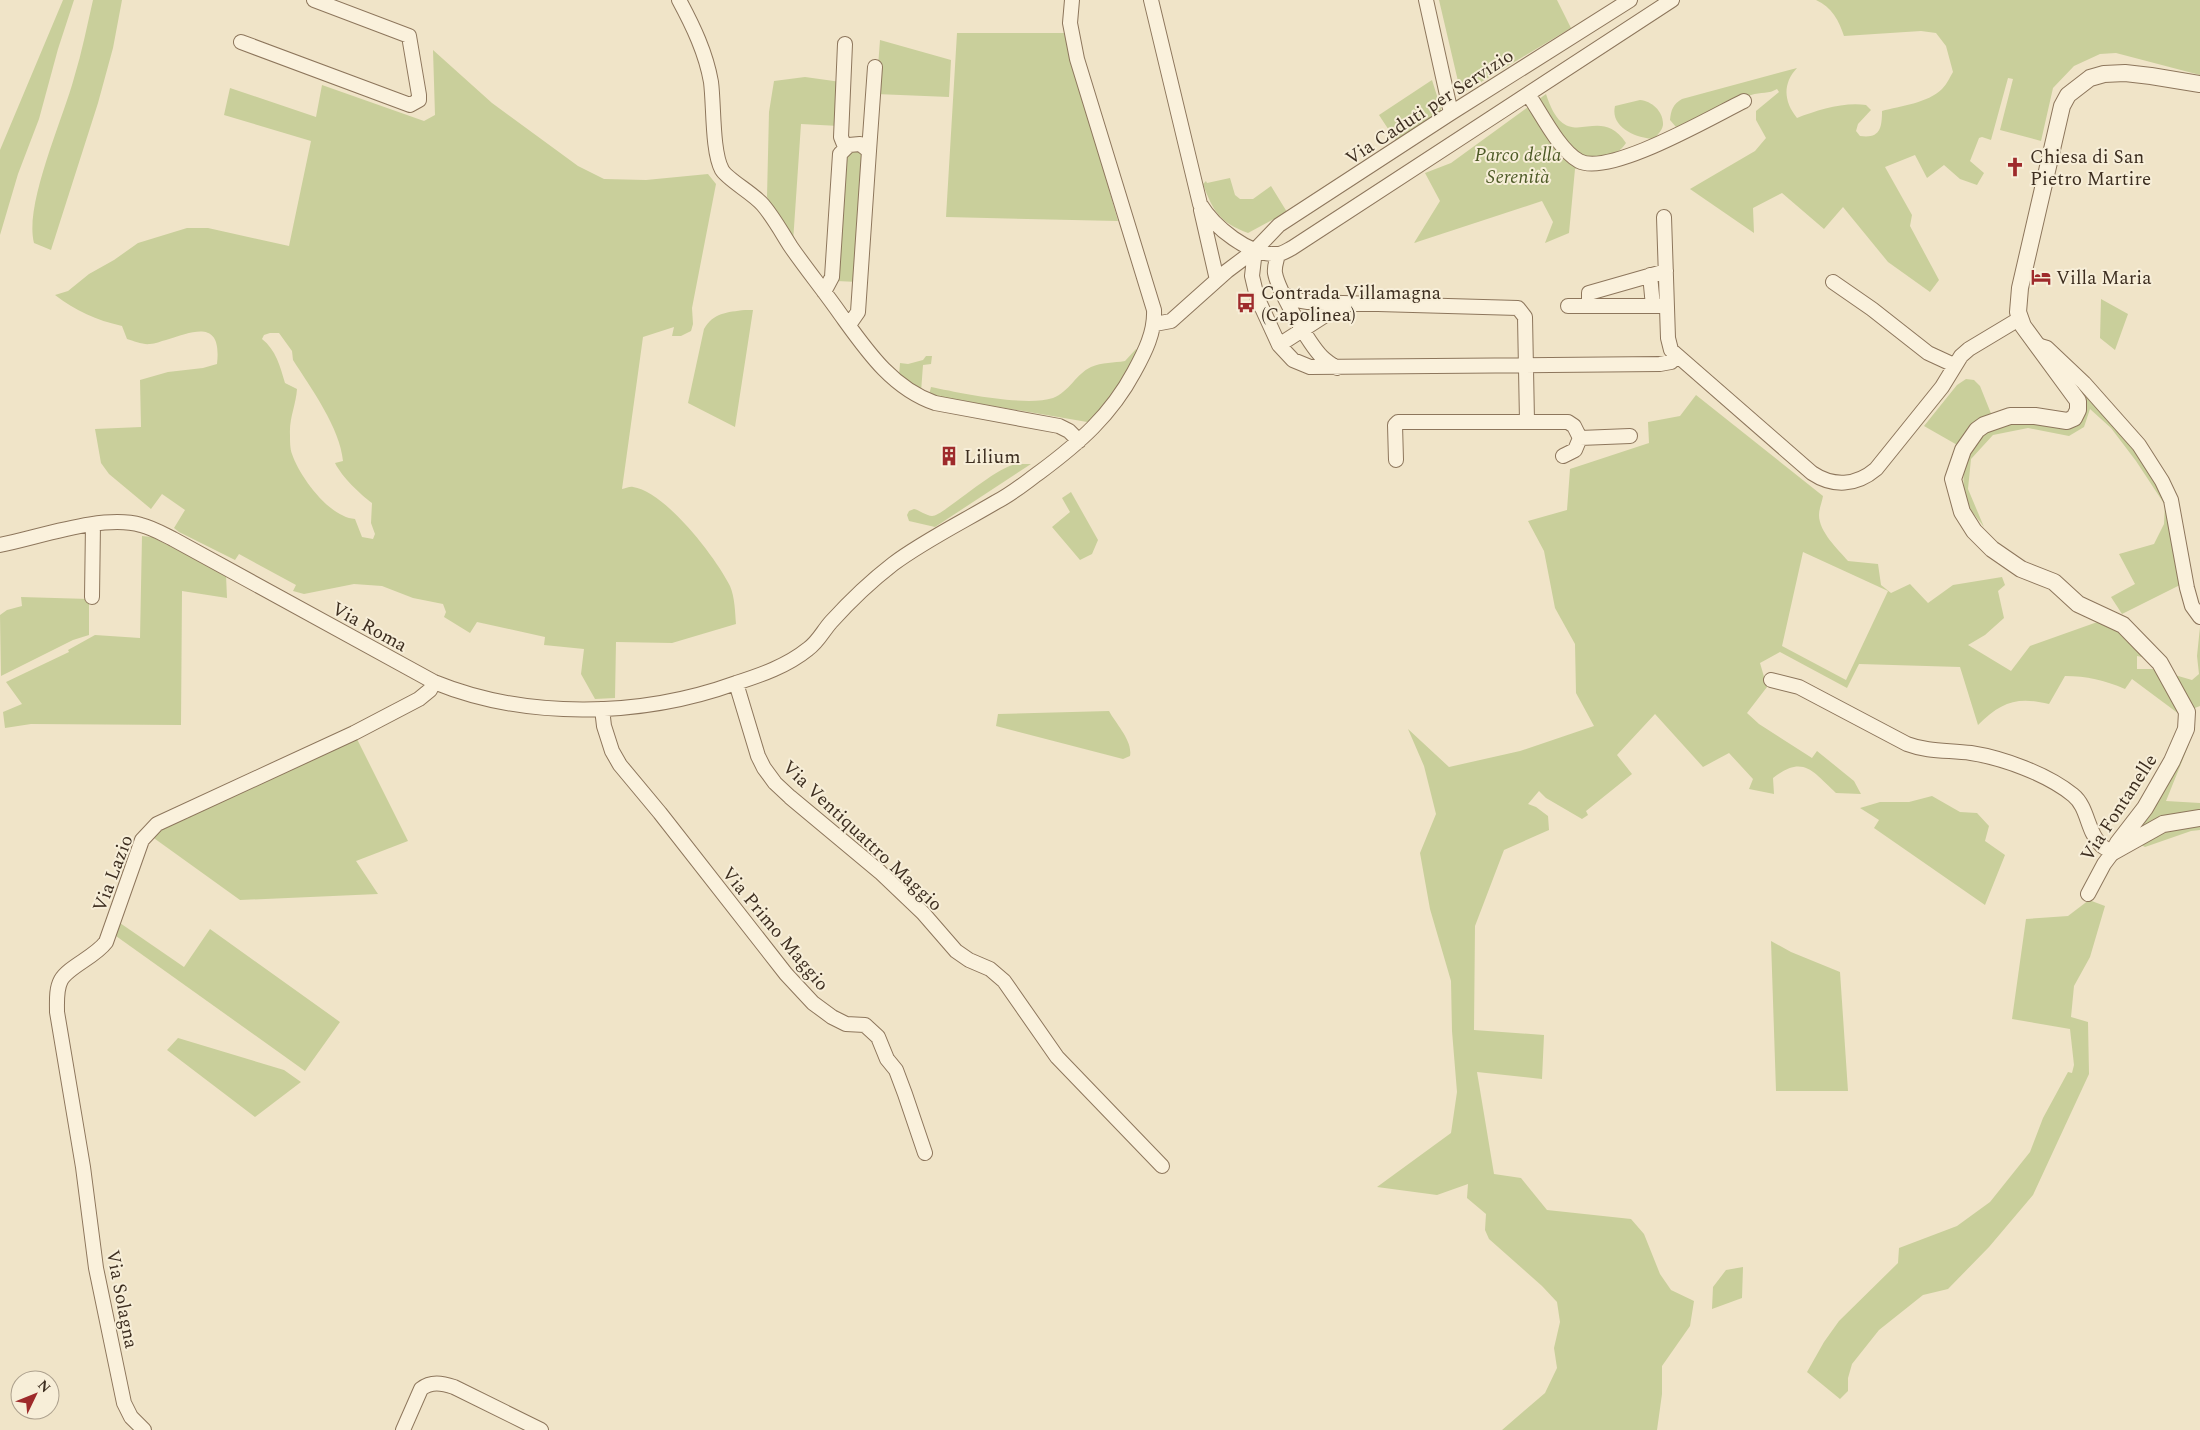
<svg xmlns="http://www.w3.org/2000/svg" width="2200" height="1430" font-family="Spectral,serif">
  <style>
    .green { fill: #c9cf9b; fill-rule: evenodd }
    .lines { fill: none; stroke-linecap: round; stroke-linejoin: round }
    .minor-casing { stroke: #8d765c; stroke-width: 16 }
    .tertiary-casing { stroke: #8d765c; stroke-width: 18 }
    .minor { stroke: #faf1dc; stroke-width: 14 }
    .tertiary { stroke: #faf1dc; stroke-width: 16 }
    .labels { text-anchor: middle; stroke-width: 4; stroke-linejoin: round; paint-order: stroke }
    .street-label { font-size: 19px; fill: #3d2e20; stroke: #f7eed8 }
    .park-label { font-size: 19px; font-style: italic; fill: #4d5a26; stroke: #f7eed8 }
    .poi-label { font-size: 19px; fill: #3d2e20; stroke: #f7eed8; text-anchor: start }
  </style>
  <rect width="100%" height="100%" fill="#f0e4c8"/>
  <!-- green -->
  <path class="green" d="M 63,0 L 74,0 L 58,49 L 39,119 L 18,174 L 0,235 L 0,150 Z
    M 93,0 L 122,0 L 113,48 L 98,103 L 51,250 L 34,243 C 24,205 63,119 74,78 C 82,52 87,26 93,0 Z
    M 1439,0 L 1557,0 L 1571,28 L 1461,94 Z
    M 1816,0 L 2200,0 L 2200,75 L 2116,53 L 2100,54 L 2074,66 L 2053,88 L 2041,141 L 2000,130 L 2013,79 L 2008,78 L 1991,140 L 1982,137 L 1979,138 L 1970,161 L 1984,173 L 1977,185 L 1960,179 L 1944,165 L 1927,178 L 1915,155 L 1885,167 L 1912,215 L 1910,226 L 1939,280 L 1930,292 L 1888,262 L 1843,207 L 1824,229 L 1782,193 L 1753,208 L 1754,233 L 1690,189 L 1755,151 L 1766,138 L 1756,120 L 1756,111 L 1779,92 L 1777,89 C 1769,94 1761,92 1751,95 C 1725,104 1704,122 1676,127 L 1670,120 C 1671,110 1673,104 1682,99 L 1797,68 C 1782,84 1784,102 1797,118 C 1818,110 1843,102 1866,105 L 1871,110 L 1858,124 L 1856,131 L 1860,136 C 1880,139 1882,128 1882,111 C 1900,106 1928,103 1942,89 C 1947,84 1950,77 1953,72 L 1946,46 L 1936,33 L 1921,31 L 1844,36 C 1839,21 1832,7 1816,0 Z
    M 957,33 L 1064,33 L 1118,221 L 946,217 Z
    M 880,40 L 951,60 L 949,97 L 876,94 Z
    M 433,50 L 492,103 L 578,166 L 604,179 L 646,180 L 708,174 L 716,184 L 692,308 L 693,324 L 691,331 L 681,336 L 672,336 L 674,327 L 643,337 L 622,489 C 625,489 630,486 633,487 C 666,492 716,558 730,586 C 735,598 735,612 736,624 L 672,643 L 616,642 L 615,698 L 595,699 L 581,674 L 584,649 L 544,645 L 545,637 L 477,622 L 470,633 L 444,617 L 446,612 L 443,604 L 413,598 L 382,586 L 354,584 L 304,594 L 293,591 L 296,585 L 239,554 L 235,560 L 179,532 L 174,528 L 185,510 L 162,494 L 151,509 L 109,474 L 101,463 L 95,429 L 141,427 L 140,380 L 168,372 L 203,368 L 217,364 C 222,320 196,330 166,340 C 161,341 155,344 150,344 C 143,345 134,341 127,339 L 122,326 C 96,320 76,311 55,295 L 68,291 L 89,274 L 114,260 L 138,243 L 187,228 L 208,228 L 289,246 L 311,141 L 224,115 L 230,88 L 316,117 L 322,85 L 424,121 L 435,115 ZM 270,333 L 279,333 L 292,351 L 293,360 C 311,388 340,428 343,461 L 335,463 C 342,477 360,494 372,503 L 371,523 L 375,534 L 373,539 L 362,537 L 355,519 C 329,517 300,477 292,454 C 290,449 290,441 290,435 C 289,418 296,405 297,389 L 285,383 C 280,366 276,350 262,339 L 264,335 Z
    M 805,77 L 841,82 L 839,126 L 801,124 L 793,242 L 767,197 L 769,112 L 774,81 Z
    M 1432,80 L 1443,115 L 1398,144 L 1379,115 Z
    M 1546,94 C 1567,160 1597,100 1626,143 C 1615,160 1591,160 1575,169 L 1569,233 L 1545,243 L 1553,222 L 1542,201 L 1414,243 L 1440,201 L 1425,173 L 1451,163 Z
    M 1640,100 C 1652,101 1664,112 1663,125 C 1662,131 1657,135 1654,139 C 1635,138 1610,127 1615,106 Z
    M 856,149 L 864,154 L 858,282 L 836,281 L 844,155 Z
    M 1230,178 L 1235,195 L 1240,199 L 1253,199 L 1271,186 L 1287,212 L 1248,233 C 1219,222 1213,211 1203,184 L 1206,181 L 1207,183 Z
    M 2101,299 L 2128,314 L 2115,350 L 2100,338 Z
    M 745,310 L 753,310 L 735,427 L 688,403 L 704,329 C 713,313 727,312 745,310 Z
    M 1136,349 L 1140,354 L 1093,423 L 929,395 L 931,387 C 960,393 1026,407 1053,398 C 1069,392 1076,374 1091,367 C 1102,362 1114,363 1125,361 Z
    M 926,356 L 932,356 L 931,364 L 923,365 L 921,392 L 899,376 L 900,363 L 908,364 L 923,360 Z
    M 2054,360 L 2139,450 L 2170,505 L 2180,585 L 2122,614 L 2111,597 L 2135,584 L 2119,554 L 2154,544 L 2164,524 L 2165,505 L 2136,461 L 2111,428 L 2090,409 L 2084,427 L 2069,436 L 2028,428 L 1993,435 L 1971,459 L 1968,489 L 1984,527 C 1980,521 1973,514 1970,508 C 1955,476 1967,444 1994,425 L 2082,415 L 2086,408 L 2083,399 Z
    M 1966,379 L 1974,380 L 1980,386 L 1992,416 L 1959,446 L 1924,426 L 1957,385 Z
    M 1696,395 L 1823,496 C 1822,502 1819,509 1819,515 C 1819,532 1838,549 1848,561 L 1878,564 L 1881,585 L 1891,593 L 1910,584 L 1928,603 L 1953,585 L 2002,577 L 2005,585 L 1998,591 L 2004,618 L 1985,635 L 1968,645 L 2011,671 L 2030,646 L 2103,620 L 2152,659 L 2137,656 L 2137,669 L 2154,669 L 2192,680 L 2199,674 L 2197,656 L 2200,627 L 2200,706 L 2179,714 L 2132,679 L 2125,689 C 2104,680 2087,676 2065,676 L 2049,704 C 2017,696 2001,702 1978,725 L 1960,667 L 1859,664 L 1847,688 L 1780,652 L 1760,663 L 1767,687 L 1747,713 L 1759,724 L 1812,758 L 1817,751 L 1854,781 L 1861,794 L 1836,793 C 1813,772 1804,754 1773,778 L 1774,794 L 1749,789 L 1753,779 L 1729,753 L 1703,767 L 1655,714 L 1617,755 L 1632,774 L 1586,811 L 1588,815 L 1582,819 L 1546,798 L 1539,791 L 1528,804 L 1536,807 L 1548,816 L 1549,830 L 1504,850 L 1475,926 L 1474,1030 L 1544,1035 L 1542,1079 L 1477,1072 L 1494,1174 L 1521,1178 L 1547,1210 L 1631,1219 L 1644,1234 L 1660,1274 L 1671,1290 L 1694,1301 L 1690,1326 L 1662,1366 L 1662,1394 L 1657,1430 L 1502,1430 L 1545,1393 L 1557,1368 L 1554,1348 L 1560,1322 L 1557,1302 L 1542,1286 L 1489,1239 L 1485,1230 L 1486,1214 L 1467,1198 L 1468,1184 L 1437,1195 L 1377,1187 L 1451,1133 L 1457,1092 L 1452,1031 L 1451,981 L 1430,909 L 1420,853 L 1436,814 L 1424,766 L 1408,729 L 1449,767 L 1520,751 L 1594,726 L 1576,693 L 1575,644 L 1555,608 L 1544,551 L 1528,521 L 1567,510 L 1570,469 L 1649,443 L 1648,422 L 1680,416 ZM 1803,552 L 1888,591 L 1846,680 L 1782,646 Z
    M 1017,464 L 1031,464 L 935,527 L 909,521 L 907,515 L 909,511 L 914,509 C 919,510 927,516 932,516 C 942,517 994,467 1017,464 Z
    M 1071,492 L 1098,540 L 1092,554 L 1080,560 L 1052,527 L 1070,512 L 1062,498 Z
    M 142,536 L 152,537 L 226,575 L 227,598 L 182,591 L 181,725 L 31,724 L 5,728 L 3,712 L 22,704 L 6,682 L 69,652 L 68,650 L 95,635 L 140,638 Z
    M 21,597 L 89,599 L 89,635 L 73,640 L 1,676 L 0,615 L 7,610 L 22,606 Z
    M 1109,711 C 1116,724 1133,741 1130,756 L 1123,759 L 996,726 L 998,714 Z
    M 355,735 L 408,841 L 356,861 L 378,894 L 240,900 L 151,836 L 161,825 Z
    M 2184,742 L 2189,744 L 2166,801 L 2200,803 L 2200,814 L 2143,825 L 2142,817 Z
    M 1932,796 L 1960,812 L 1977,813 L 1989,826 L 1985,841 L 2005,855 L 1985,905 L 1874,828 L 1879,820 L 1860,808 L 1880,802 L 1909,802 Z
    M 2200,824 L 2200,830 L 2191,831 L 2145,847 L 2141,845 L 2157,834 Z
    M 2089,900 L 2105,906 L 2090,957 L 2074,986 L 2071,1017 L 2088,1022 L 2089,1074 L 2033,1195 L 1989,1247 L 1948,1289 L 1923,1295 L 1879,1330 L 1852,1364 L 1848,1378 L 1848,1391 L 1840,1399 L 1807,1372 L 1824,1342 L 1839,1321 L 1898,1263 L 1899,1248 L 1957,1226 L 1990,1202 L 2030,1152 L 2043,1118 L 2068,1072 L 2072,1073 L 2074,1065 L 2070,1029 L 2012,1019 L 2026,919 L 2068,916 Z
    M 120,923 L 184,967 L 210,929 L 340,1022 L 305,1071 L 116,936 Z
    M 1771,941 L 1791,952 L 1840,972 L 1848,1091 L 1776,1091 Z
    M 178,1038 L 284,1070 L 301,1082 L 255,1117 L 167,1050 Z
    M 1743,1267 L 1742,1298 L 1712,1309 L 1713,1287 L 1726,1270 Z"/>
  <g class="lines">
    <defs>
      <path id="minor" d="M 679,0 C 693,26 706,53 711,82 C 714,105 712,152 722,170 C 728,180 753,193 763,205 C 774,218 782,233 791,247 C 807,270 825,292 841,315 C 867,351 892,388 935,403 L 1059,426 L 1069,431 L 1079,441
        M 1151,0 L 1200,204 C 1214,227 1249,256 1278,254 C 1282,254 1288,250 1292,248 L 1672,0
        M 1426,0 L 1451,113
        M 241,42 L 410,105 L 419,100 L 419,95 L 409,36 L 314,0
        M 845,44 L 841,137 L 845,147
        M 1528,94 C 1541,113 1559,150 1579,161 C 1609,177 1713,116 1744,101
        M 869,151 L 875,67
        M 1201,210 L 1217,280
        M 1664,217 L 1668,338 L 1671,350 L 1812,473 C 1833,487 1856,486 1876,469 L 1942,387 L 1961,356 L 1969,349 L 2019,319
        M 1255,250 L 1252,276 L 1257,297 L 1279,345 L 1293,360 L 1310,367 L 1660,364 L 1671,362 L 1676,357
        M 1278,254 C 1277,260 1274,266 1275,273 C 1278,290 1309,344 1322,357 C 1326,361 1332,365 1337,368
        M 1650,275 L 1653,306
        M 1833,282 L 1872,309 L 1928,353 L 1954,365
        M 824,292 L 832,277 L 840,154 L 849,145 L 860,144 L 869,151 L 858,312 L 849,325
        M 1284,294 L 1296,300 L 1308,302 L 1518,308 L 1525,317 L 1527,421
        M 1568,306 L 1667,306
        M 1589,306 L 1589,293 L 1666,271
        M 1155,324 L 1171,321 L 1227,271 L 1255,250 L 1279,225 L 1451,113 L 1630,0
        M 1279,345 L 1327,314 L 1347,305
        M 2037,345 L 2047,348 L 2084,383 L 2139,445 L 2162,481 L 2171,500 L 2187,588 L 2192,606 L 2200,617
        M 1580,438 L 1630,436
        M 1396,460 L 1395,425 L 1398,422 L 1568,422 L 1574,426 L 1580,438 L 1575,450 L 1563,456
        M 0,545 C 40,537 103,514 141,525 C 153,528 163,534 173,539 L 434,682 C 527,720 642,717 736,683 C 761,675 787,666 808,649 C 818,642 823,631 831,622 C 850,601 871,581 893,564 C 922,542 964,521 996,502 C 1012,494 1026,482 1040,472 C 1079,443 1111,415 1134,372 C 1145,352 1155,332 1154,310 L 1077,59 L 1070,23 L 1072,0
        M 92,597 L 93,524
        M 1771,680 L 1799,687 L 1907,744 C 1928,752 1949,750 1971,753 C 2003,758 2047,774 2073,795 C 2088,807 2087,831 2100,844 C 2103,848 2109,850 2113,852 L 2104,864 L 2088,894
        M 736,683 L 758,756 L 764,768 L 775,783 L 790,797 L 880,872 L 923,913 L 956,951 L 969,960 L 990,969 L 1004,981 L 1057,1057 L 1162,1166
        M 602,709 L 604,726 L 612,751 L 620,765 L 660,813 L 786,974 L 813,1003 L 832,1017 L 846,1024 L 865,1025 L 878,1037 L 887,1059 L 896,1070 L 905,1094 L 925,1153
        M 144,1430 L 131,1417 L 124,1403 L 96,1268 L 83,1167 L 57,1012 C 57,1001 56,989 61,980 C 68,967 95,957 106,942 L 142,840 L 157,824 L 354,733 L 419,699 L 430,690 L 434,682
        M 403,1430 L 421,1389 C 431,1381 442,1383 454,1387 L 541,1430"/>
      <path id="tertiary" d="M 2113,852 L 2118,843 L 2145,808 L 2172,761 L 2186,729 L 2187,712 L 2160,663 L 2123,625 L 2078,604 L 2054,582 L 2021,569 L 1992,549 L 1974,531 L 1962,512 L 1953,479 L 1963,450 L 1977,430 L 1984,425 L 2010,416 L 2035,416 L 2067,421 L 2074,418 L 2078,410 L 2078,401 L 2023,326 L 2018,312 L 2020,288 L 2062,106 L 2068,95 L 2090,78 L 2104,74 L 2125,73 L 2151,76 L 2200,84
        M 2113,852 L 2163,824 L 2200,818"/>
    </defs>
    <!-- minor casing -->
    <use href="#minor" class="minor-casing"/>
    <!-- tertiary casing -->
    <use href="#tertiary" class="tertiary-casing"/>
    <!-- minor -->
    <use href="#minor" class="minor"/>
    <!-- tertiary -->
    <use href="#tertiary" class="tertiary"/>
  </g>
  <!-- icons -->
  <defs>
    <symbol id="church-bare" viewBox="-9 -9 18 18"><path d="M-1.2-6h2.4v3.5h3.3v2.4h-3.3V6h-2.4V-.1h-3.3v-2.4h3.3Z" fill="#9e2a2b" stroke="#f7eed8" stroke-width="2.5" paint-order="stroke"/></symbol>
    <symbol id="hotel-bare" viewBox="-9 -9 18 18"><path d="M-6-4.5h1.5V1H6V5H4.5V3h-9V5H-6ZM-4 0a1.8 1.8 0 1 1 3.6 0ZM.5 0V-2.5h3Q6-2.5 6 0Z" fill="#9e2a2b" stroke="#f7eed8" stroke-width="2.5" paint-order="stroke"/></symbol>
    <symbol id="bus-bare" viewBox="-9 -9 18 18"><path d="M-5-6H5V4H4V6H2V4H-2V6H-4V4H-5ZM-3.5-4V0h7V-4ZM-3.5 1.2v1.5H-2V1.2ZM2 1.2v1.5H3.5V1.2Z" fill="#9e2a2b" stroke="#f7eed8" stroke-width="2.5" paint-order="stroke"/></symbol>
    <symbol id="building-bare" viewBox="-9 -9 18 18"><path d="M-4-6H4V6H1V3H-1V6H-4ZM-2.5-4.3h1.7v1.8h-1.7ZM.8-4.3h1.7v1.8H.8ZM-2.5-1h1.7V.8h-1.7ZM.8-1h1.7V.8H.8Z" fill="#9e2a2b" stroke="#f7eed8" stroke-width="2.5" paint-order="stroke"/></symbol>
  </defs>
  <g fill-rule="evenodd">
    <use href="#church-bare" x="2001" y="153" width="28" height="28"/>
    <use href="#hotel-bare" x="2027" y="263" width="28" height="28"/>
    <use href="#bus-bare" x="1232" y="289" width="28" height="28"/>
    <use href="#building-bare" x="935" y="442" width="28" height="28"/>
  </g>
  <g class="labels">
    <!-- street labels -->
    <g class="street-label">
      <text transform="translate(1429 106) rotate(-33)" y="7">Via Caduti per Servizio</text>
      <text transform="translate(370 626) rotate(29)" y="7">Via Roma</text>
      <text transform="translate(2118 807) rotate(-57)" y="7">Via Fontanelle</text>
      <text transform="translate(863 835) rotate(43)" y="7">Via Ventiquattro Maggio</text>
      <text transform="translate(112 873) rotate(-69)" y="7">Via Lazio</text>
      <text transform="translate(776 928) rotate(50)" y="7">Via Primo Maggio</text>
      <text transform="translate(123 1299) rotate(79)" y="7">Via Solagna</text>
    </g>
    <!-- park labels -->
    <g class="park-label">
      <text x="1518" y="161">Parco della<tspan x="1518" dy="22">Serenità</tspan></text>
    </g>
    <!-- poi labels -->
    <g class="poi-label">
      <text x="2030" y="163">Chiesa di San<tspan x="2030" dy="22">Pietro Martire</tspan></text>
      <text x="2056" y="284">Villa Maria</text>
      <text x="1261" y="299">Contrada Villamagna<tspan x="1261" dy="22">(Capolinea)</tspan></text>
      <text x="964" y="463">Lilium</text>
    </g>
  </g>
  <!-- north arrow -->
  <g transform="translate(35 1395) rotate(47)"><circle r="24" fill="#f7eed8" stroke="#ada18e"/>
  <path d="M0-4L9 19L0 12L-9 19Z" fill="#9e2a2b"/>
  <text y="-8" font-size="14" font-weight="bold" text-anchor="middle" fill="#3d2e20">N</text>
  </g>
</svg>
